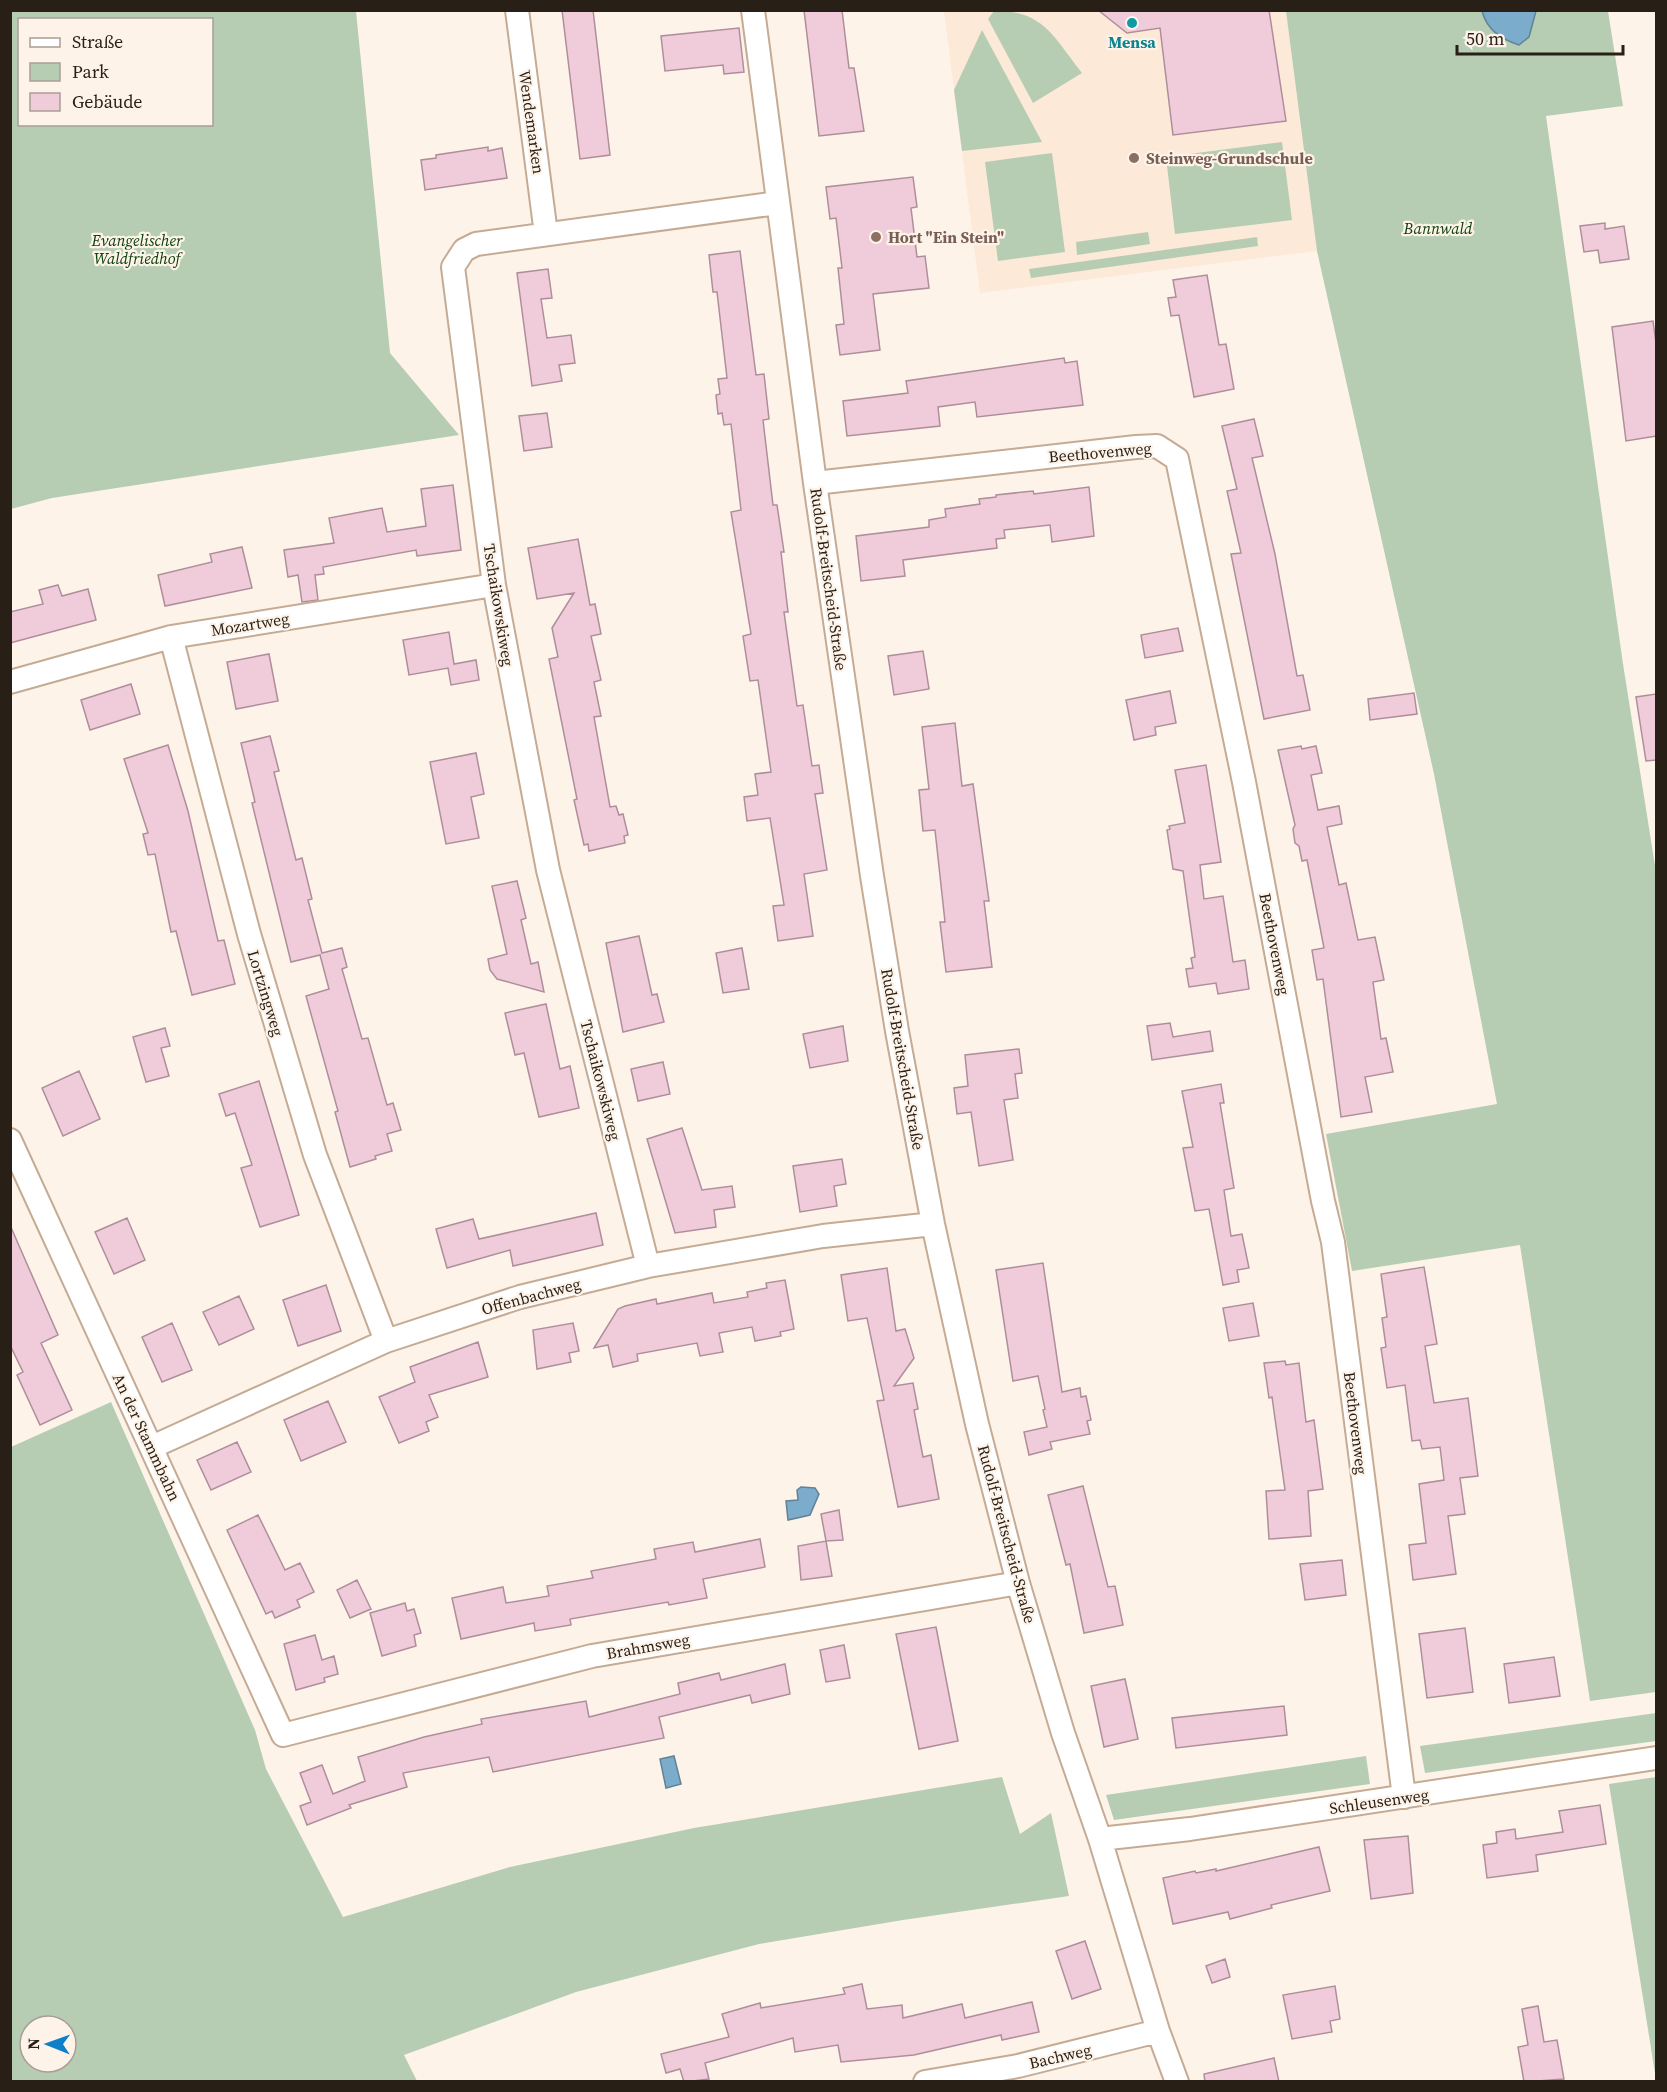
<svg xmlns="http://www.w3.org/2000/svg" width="1667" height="2092" font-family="'Source Serif 4',serif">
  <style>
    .built { fill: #fde9d7 }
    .green { fill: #b6cdb3; fill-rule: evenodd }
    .water { fill: #7baccb; stroke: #628295; stroke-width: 1.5 }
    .building { fill: #f0ccdb; stroke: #af8e9c; stroke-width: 1.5 }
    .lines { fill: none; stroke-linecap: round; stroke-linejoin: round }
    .minor-casing { stroke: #c5ab94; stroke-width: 26 }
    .minor { stroke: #fff; stroke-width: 22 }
    .culture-dot { fill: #0f9aa8; stroke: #fef3e9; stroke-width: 2 }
    .education-dot { fill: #8d6e63; stroke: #fef3e9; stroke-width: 2 }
    .labels { text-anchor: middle; stroke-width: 4.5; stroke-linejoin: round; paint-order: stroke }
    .culture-label { font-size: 16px; font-weight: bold; fill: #0d838f; stroke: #fef3e9 }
    .street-label { font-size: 16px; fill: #281f16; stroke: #fef3e9 }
    .education-label { font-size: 16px; font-weight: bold; fill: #785e54; stroke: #fef3e9; text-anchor: start }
    .park-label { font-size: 16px; font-style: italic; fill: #0b410a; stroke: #fef3e9 }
  </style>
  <rect width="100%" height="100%" fill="#fef3e9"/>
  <!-- built -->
  <path class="built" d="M 944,11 L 1286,11 L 1317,251 L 980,293 Z"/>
  <!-- green -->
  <path class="green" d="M 11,10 L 356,11 L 390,353 L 459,435 L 52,498 L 11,509 ZM 20,20 L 212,20 L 212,124 L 20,124 Z
    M 994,11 C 1044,10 1054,38 1082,73 L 1033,103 L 988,19 Z
    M 1286,11 L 1608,11 L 1623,106 L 1546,116 L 1623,664 L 1656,872 L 1656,1692 L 1590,1701 L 1520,1245 L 1352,1271 L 1326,1134 L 1497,1104 L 1434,774 L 1317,251 Z
    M 982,30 L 1042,142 L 962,151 L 954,90 Z
    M 1282,142 L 1292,220 L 1175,234 L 1166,157 Z
    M 1052,153 L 1065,252 L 998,261 L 985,162 Z
    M 1148,232 L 1150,244 L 1077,255 L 1076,242 Z
    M 1257,237 L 1258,246 L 1031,278 L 1029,269 Z
    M 111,1402 L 255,1730 L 266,1769 L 343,1917 L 510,1867 L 694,1828 L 1002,1777 L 1020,1834 L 1051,1813 L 1069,1896 L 903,1920 L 759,1944 L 576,1992 L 404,2055 L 417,2081 L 11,2081 L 11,1447 ZM 30,2026 L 66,2026 L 66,2062 L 30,2062 Z
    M 1656,1713 L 1656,1741 L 1425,1773 L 1420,1746 Z
    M 1366,1756 L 1370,1784 L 1114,1820 L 1106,1795 Z
    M 1656,1777 L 1656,2080 L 1609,1784 Z"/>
  <!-- water -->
  <path class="water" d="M 1482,11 L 1536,11 L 1529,37 L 1519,45 C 1501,39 1487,30 1482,11 Z
    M 801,1487 L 815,1488 L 819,1494 L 810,1515 L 788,1520 L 786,1501 L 798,1500 L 797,1490 Z
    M 674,1756 L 681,1784 L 666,1788 L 660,1759 Z"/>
  <!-- building -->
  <path class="building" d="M 562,10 L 593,10 L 610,155 L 580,159 Z
    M 804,10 L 842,10 L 849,68 L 854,68 L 864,131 L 819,136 Z
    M 1098,10 L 1269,10 L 1286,121 L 1173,135 L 1160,28 L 1127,33 Z
    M 739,28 L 744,72 L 724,74 L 723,65 L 665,71 L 661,36 Z
    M 488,147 L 488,151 L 502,148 L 507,178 L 425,190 L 421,160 L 436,158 L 436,155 Z
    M 913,177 L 917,207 L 911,208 L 917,257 L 925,256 L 929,288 L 873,294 L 880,350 L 840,355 L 836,325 L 844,324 L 838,268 L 842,268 L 836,218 L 830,219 L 826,187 Z
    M 1605,223 L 1605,229 L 1624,226 L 1629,259 L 1600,263 L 1598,250 L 1584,252 L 1580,226 Z
    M 740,251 L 756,375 L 764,374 L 769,419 L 763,420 L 773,505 L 777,505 L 784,552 L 781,552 L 788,612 L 784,612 L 797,706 L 803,705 L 812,766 L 819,765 L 823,793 L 815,794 L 827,870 L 804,874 L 813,936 L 778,941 L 773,906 L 784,905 L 770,818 L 747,821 L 744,797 L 758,795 L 755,774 L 771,772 L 758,680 L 750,681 L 743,636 L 751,634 L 731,512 L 741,510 L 731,424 L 724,425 L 722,413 L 718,414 L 716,395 L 720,394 L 718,379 L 727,378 L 717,292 L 713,292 L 709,255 Z
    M 548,269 L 552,298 L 541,299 L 547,338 L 571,335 L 575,363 L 559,365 L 562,381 L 532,386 L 517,273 Z
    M 1207,275 L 1219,345 L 1226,344 L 1234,389 L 1194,397 L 1179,315 L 1171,316 L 1168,298 L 1176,297 L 1173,280 Z
    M 1653,321 L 1656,343 L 1656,436 L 1626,441 L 1612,327 Z
    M 1064,358 L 1065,363 L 1077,361 L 1083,405 L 977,417 L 975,402 L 938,407 L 940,426 L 847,436 L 843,401 L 908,393 L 906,381 Z
    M 547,413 L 552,447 L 524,451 L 519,416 Z
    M 1254,419 L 1263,456 L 1252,458 L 1275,554 L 1297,676 L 1303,675 L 1310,710 L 1264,719 L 1231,554 L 1241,553 L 1227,491 L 1237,489 L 1222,426 Z
    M 453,485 L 461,550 L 417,556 L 416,550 L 323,567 L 324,574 L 315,575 L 318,600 L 302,602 L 298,575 L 288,577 L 284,550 L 334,543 L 329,518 L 382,508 L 387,532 L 426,526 L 421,489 Z
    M 1089,487 L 1094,536 L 1052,542 L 1050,525 L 1004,530 L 1005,538 L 996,539 L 997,548 L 903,560 L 905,576 L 861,581 L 856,536 L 929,527 L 929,520 L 946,517 L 945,509 L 980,504 L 979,499 L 996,497 L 996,495 L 1033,491 L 1034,494 Z
    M 578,539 L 590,605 L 595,604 L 601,634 L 591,636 L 601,680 L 594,682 L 601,716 L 594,717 L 610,807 L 616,806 L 619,815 L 623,814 L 628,835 L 624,836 L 625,843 L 589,851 L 588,844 L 584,845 L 574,800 L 577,799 L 549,659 L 558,657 L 552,628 L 574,593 L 537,599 L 528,548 Z
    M 242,547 L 252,588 L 165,606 L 158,575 L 212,562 L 210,554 Z
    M 58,585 L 62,596 L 88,589 L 96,620 L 10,643 L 10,612 L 43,604 L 39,590 Z
    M 1178,628 L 1183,651 L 1145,658 L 1141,635 Z
    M 449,632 L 454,664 L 476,660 L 479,680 L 451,685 L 448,668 L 409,675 L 403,640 Z
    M 923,651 L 929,689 L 894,695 L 888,656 Z
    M 269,654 L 278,701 L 236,709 L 227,662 Z
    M 131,684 L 140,714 L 90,730 L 81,700 Z
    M 1170,691 L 1176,723 L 1155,727 L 1156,735 L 1134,740 L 1126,700 Z
    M 1414,693 L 1417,714 L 1370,720 L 1368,699 Z
    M 1656,694 L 1656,760 L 1646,761 L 1636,697 Z
    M 955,723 L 962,786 L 973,784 L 989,901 L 984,901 L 992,967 L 946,972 L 940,922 L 945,922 L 935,830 L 923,831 L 919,790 L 929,789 L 922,727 Z
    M 270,736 L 279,771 L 274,772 L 296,860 L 302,858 L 312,899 L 308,900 L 322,953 L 342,948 L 347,967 L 342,969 L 362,1039 L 368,1038 L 387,1105 L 393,1103 L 401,1130 L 387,1134 L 392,1151 L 375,1156 L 376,1159 L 350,1167 L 335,1112 L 338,1111 L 306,996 L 329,989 L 320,955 L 291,962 L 252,803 L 255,802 L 241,743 Z
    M 168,745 L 188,811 L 218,941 L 224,940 L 235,984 L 192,995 L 176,931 L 171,932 L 155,854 L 148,855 L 143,834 L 148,833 L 124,759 Z
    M 1301,746 L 1302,749 L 1316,746 L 1322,773 L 1311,775 L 1318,810 L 1339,806 L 1342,824 L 1327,827 L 1339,885 L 1346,883 L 1358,940 L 1375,937 L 1384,980 L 1373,982 L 1381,1039 L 1386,1038 L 1393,1072 L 1365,1077 L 1372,1112 L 1341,1117 L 1323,979 L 1317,980 L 1312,950 L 1324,948 L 1307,860 L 1302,861 L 1299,846 L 1295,843 L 1293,829 L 1295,825 L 1278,750 Z
    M 476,753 L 484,794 L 471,797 L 479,838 L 446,844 L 430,762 Z
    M 1206,765 L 1221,862 L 1200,865 L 1204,899 L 1223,896 L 1233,962 L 1245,960 L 1249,989 L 1218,994 L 1216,983 L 1189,987 L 1186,969 L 1193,968 L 1191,958 L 1195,957 L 1183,871 L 1173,869 L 1167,830 L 1170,829 L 1169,826 L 1185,823 L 1175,770 Z
    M 517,881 L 526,918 L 521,920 L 531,964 L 538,962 L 544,992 L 497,979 L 490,970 L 488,959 L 507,954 L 492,886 Z
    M 639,936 L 652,995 L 657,994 L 664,1022 L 623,1032 L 606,943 Z
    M 742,948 L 749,989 L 723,993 L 716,953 Z
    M 546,1004 L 560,1069 L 570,1066 L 579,1108 L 539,1117 L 524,1053 L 515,1055 L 505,1013 Z
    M 1170,1023 L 1173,1037 L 1210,1031 L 1213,1051 L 1152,1060 L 1147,1026 Z
    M 843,1026 L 848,1061 L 810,1068 L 803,1034 Z
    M 165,1028 L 170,1046 L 161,1048 L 169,1076 L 146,1082 L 133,1037 Z
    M 1019,1049 L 1022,1073 L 1015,1074 L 1018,1098 L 1004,1100 L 1013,1160 L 979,1166 L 971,1112 L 957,1114 L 954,1088 L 968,1086 L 965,1055 Z
    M 663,1062 L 670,1094 L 638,1101 L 631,1069 Z
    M 79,1071 L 100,1119 L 63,1136 L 42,1088 Z
    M 259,1081 L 299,1215 L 260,1227 L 241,1168 L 252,1165 L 235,1113 L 226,1116 L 219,1094 Z
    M 1221,1084 L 1224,1103 L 1220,1103 L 1234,1188 L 1224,1190 L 1231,1236 L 1242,1234 L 1249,1268 L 1237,1270 L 1239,1282 L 1223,1285 L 1209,1209 L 1195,1211 L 1183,1148 L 1193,1147 L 1182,1091 Z
    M 682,1128 L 702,1190 L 732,1186 L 735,1207 L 714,1210 L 716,1227 L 675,1233 L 647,1139 Z
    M 842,1159 L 846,1184 L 834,1186 L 837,1206 L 800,1212 L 793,1166 Z
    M 596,1213 L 603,1245 L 513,1266 L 510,1250 L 447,1268 L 436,1229 L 473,1219 L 479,1239 Z
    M 127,1218 L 145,1260 L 114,1274 L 95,1232 Z
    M 10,1225 L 58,1335 L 41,1343 L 72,1410 L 40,1425 L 17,1375 L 23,1372 L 10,1345 Z
    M 1043,1263 L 1062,1392 L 1080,1388 L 1081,1397 L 1086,1396 L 1091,1420 L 1087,1421 L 1090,1434 L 1050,1442 L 1052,1449 L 1029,1455 L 1024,1432 L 1047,1427 L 1043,1410 L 1045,1409 L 1038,1376 L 1013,1381 L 996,1270 Z
    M 1424,1267 L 1437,1344 L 1425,1346 L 1434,1403 L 1468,1398 L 1478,1476 L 1460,1478 L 1465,1514 L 1448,1516 L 1456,1574 L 1413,1580 L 1409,1545 L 1426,1543 L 1419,1484 L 1444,1480 L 1440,1447 L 1422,1449 L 1420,1440 L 1412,1441 L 1405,1385 L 1387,1388 L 1381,1348 L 1386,1347 L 1382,1318 L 1387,1317 L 1381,1274 Z
    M 887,1268 L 896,1331 L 905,1329 L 914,1358 L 894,1386 L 913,1383 L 918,1409 L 914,1410 L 923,1457 L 931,1455 L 939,1499 L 898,1507 L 877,1401 L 884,1400 L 867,1318 L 848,1321 L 841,1275 Z
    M 785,1280 L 794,1329 L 780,1332 L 781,1336 L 755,1341 L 752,1327 L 719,1333 L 723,1352 L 700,1356 L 697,1343 L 637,1354 L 638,1361 L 613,1367 L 608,1345 L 594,1348 L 618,1309 L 625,1306 L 656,1299 L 657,1304 L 712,1293 L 714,1303 L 748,1297 L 747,1292 L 767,1288 L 766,1283 Z
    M 326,1285 L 341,1331 L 298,1346 L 283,1300 Z
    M 239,1296 L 254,1329 L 219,1345 L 203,1312 Z
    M 1253,1303 L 1259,1336 L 1229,1341 L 1223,1308 Z
    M 172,1323 L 192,1370 L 162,1382 L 142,1337 Z
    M 573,1323 L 579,1351 L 569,1353 L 571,1362 L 537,1369 L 533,1330 Z
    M 478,1342 L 488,1377 L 429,1395 L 438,1417 L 426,1422 L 429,1431 L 399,1443 L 379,1397 L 415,1382 L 410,1367 Z
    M 1285,1361 L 1286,1365 L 1299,1363 L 1306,1422 L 1314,1420 L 1323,1489 L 1308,1491 L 1311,1536 L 1269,1539 L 1266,1491 L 1285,1490 L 1272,1397 L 1269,1398 L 1264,1363 Z
    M 328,1401 L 346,1442 L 301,1461 L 284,1420 Z
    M 237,1442 L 251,1472 L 211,1490 L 197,1460 Z
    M 1083,1486 L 1108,1587 L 1115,1586 L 1123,1625 L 1084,1633 L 1070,1564 L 1066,1565 L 1048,1495 Z
    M 839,1510 L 843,1540 L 826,1541 L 821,1514 Z
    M 258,1515 L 285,1570 L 300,1563 L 314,1592 L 297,1600 L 300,1607 L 275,1618 L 272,1611 L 266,1614 L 227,1530 Z
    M 760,1539 L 765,1567 L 703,1579 L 707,1598 L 669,1605 L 668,1602 L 570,1619 L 571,1625 L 535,1631 L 534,1623 L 461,1639 L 452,1598 L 503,1587 L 506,1603 L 549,1596 L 547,1586 L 593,1578 L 591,1571 L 656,1559 L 654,1549 L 693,1542 L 695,1552 Z
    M 826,1541 L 832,1576 L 801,1580 L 798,1546 Z
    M 1342,1560 L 1346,1595 L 1305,1600 L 1300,1564 Z
    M 357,1580 L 371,1609 L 350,1618 L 337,1590 Z
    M 405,1603 L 407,1611 L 414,1609 L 421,1633 L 414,1635 L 416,1646 L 382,1656 L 370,1613 Z
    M 936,1627 L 958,1741 L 919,1749 L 896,1634 Z
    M 1465,1628 L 1473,1692 L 1427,1698 L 1419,1634 Z
    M 315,1635 L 322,1660 L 334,1656 L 338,1674 L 324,1678 L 325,1682 L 296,1690 L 284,1644 Z
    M 844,1645 L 850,1678 L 826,1682 L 820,1650 Z
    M 1554,1657 L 1560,1696 L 1509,1703 L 1504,1664 Z
    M 785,1664 L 790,1694 L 752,1703 L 750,1695 L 659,1717 L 664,1738 L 493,1772 L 489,1757 L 403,1773 L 407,1787 L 349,1805 L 351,1808 L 307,1825 L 300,1806 L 311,1802 L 300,1773 L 322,1765 L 333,1794 L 365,1781 L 358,1757 L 424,1737 L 482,1724 L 481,1719 L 586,1701 L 589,1717 L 680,1694 L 678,1683 L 719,1673 L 721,1680 Z
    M 1125,1679 L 1138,1739 L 1104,1747 L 1091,1686 Z
    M 1284,1706 L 1287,1735 L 1176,1748 L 1172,1718 Z
    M 1600,1805 L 1606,1844 L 1536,1855 L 1538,1871 L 1487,1878 L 1483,1845 L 1497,1843 L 1496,1832 L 1515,1829 L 1516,1839 L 1563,1832 L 1559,1811 Z
    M 1408,1836 L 1413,1893 L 1371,1899 L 1364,1840 Z
    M 1319,1847 L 1330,1891 L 1271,1905 L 1272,1908 L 1230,1919 L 1228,1912 L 1173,1924 L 1163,1878 L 1195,1871 L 1196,1873 L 1216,1869 L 1216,1871 Z
    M 1085,1941 L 1101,1989 L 1072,1999 L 1056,1951 Z
    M 1225,1959 L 1230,1977 L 1212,1983 L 1206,1966 Z
    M 862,1984 L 867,2009 L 902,2005 L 903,2018 L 962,2004 L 965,2018 L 1032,2002 L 1039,2032 L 1002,2040 L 1001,2035 L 914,2055 L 841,2062 L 838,2045 L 795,2052 L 793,2038 L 705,2063 L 709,2079 L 684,2082 L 680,2069 L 666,2073 L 661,2054 L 729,2037 L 722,2014 L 760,2003 L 761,2008 L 845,1994 L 843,1988 Z
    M 1335,1986 L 1340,2019 L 1330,2021 L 1332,2032 L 1292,2039 L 1283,1995 Z
    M 1538,2006 L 1544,2042 L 1557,2040 L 1564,2079 L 1524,2082 L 1518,2047 L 1528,2045 L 1522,2009 Z
    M 1274,2058 L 1279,2082 L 1205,2082 L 1204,2074 Z"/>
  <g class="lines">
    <defs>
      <path id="minor" d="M 517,10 L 546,234
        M 753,10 L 815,483 L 872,876 L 897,1031 L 933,1224 L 977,1424 L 1018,1583 L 1063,1733 L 1100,1839 L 1158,2031 L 1177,2082
        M 815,483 L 1136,447 L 1157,446 L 1177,459 L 1244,782 L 1323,1201 L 1333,1242 L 1404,1797
        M 171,637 L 249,934 L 315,1155 L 386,1341
        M 10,682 L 171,637 L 494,585
        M 10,1140 L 283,1735 L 592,1656 L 1018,1583
        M 648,1266 L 548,870 L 494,585 L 453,267 L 464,250 L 476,244 L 777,203
        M 152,1447 L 386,1341 L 520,1297 L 648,1266 L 823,1236 L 933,1224
        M 1100,1839 L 1190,1829 L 1656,1758
        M 925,2082 L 1018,2066 L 1158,2031"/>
    </defs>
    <!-- minor casing -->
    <use href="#minor" class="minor-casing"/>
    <!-- minor -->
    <use href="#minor" class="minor"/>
  </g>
  <!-- markers -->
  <circle class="culture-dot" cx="1132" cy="23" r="6"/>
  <g class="education-dot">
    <circle cx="1134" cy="158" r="6"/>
    <circle cx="876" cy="237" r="6"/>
  </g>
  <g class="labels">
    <!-- culture labels -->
    <g class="culture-label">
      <text x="1132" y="48">Mensa</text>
    </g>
    <!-- street labels -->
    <g class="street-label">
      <text transform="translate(532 122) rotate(82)" y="6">Wendemarken</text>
      <text transform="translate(1100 452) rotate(-5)" y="6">Beethovenweg</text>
      <text transform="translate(829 579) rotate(82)" y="6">Rudolf-Breitscheid-Straße</text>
      <text transform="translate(499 605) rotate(81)" y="6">Tschaikowskiweg</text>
      <text transform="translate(250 624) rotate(-9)" y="6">Mozartweg</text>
      <text transform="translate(1275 944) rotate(79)" y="6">Beethovenweg</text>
      <text transform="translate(266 993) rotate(73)" y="6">Lortzingweg</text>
      <text transform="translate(903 1059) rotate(80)" y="6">Rudolf-Breitscheid-Straße</text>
      <text transform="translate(601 1080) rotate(76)" y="6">Tschaikowskiweg</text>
      <text transform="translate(531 1296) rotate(-15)" y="6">Offenbachweg</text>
      <text transform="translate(1356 1423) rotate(83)" y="6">Beethovenweg</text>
      <text transform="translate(147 1437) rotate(65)" y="6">An der Stammbahn</text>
      <text transform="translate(1007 1534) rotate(75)" y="6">Rudolf-Breitscheid-Straße</text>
      <text transform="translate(648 1646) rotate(-10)" y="6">Brahmsweg</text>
      <text transform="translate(1379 1801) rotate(-8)" y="6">Schleusenweg</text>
      <text transform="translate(1060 2056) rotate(-13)" y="6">Bachweg</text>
    </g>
    <!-- education labels -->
    <g class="education-label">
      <text x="1146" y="164">Steinweg-Grundschule</text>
      <text x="888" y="243">Hort "Ein Stein"</text>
    </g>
    <!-- park labels -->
    <g class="park-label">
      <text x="1438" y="234">Bannwald</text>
      <text x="137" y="246">Evangelischer<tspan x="137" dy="18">Waldfriedhof</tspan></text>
    </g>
  </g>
  <!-- border -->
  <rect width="1667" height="2092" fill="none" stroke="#281f16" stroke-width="24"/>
  <!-- legend -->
  <rect x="18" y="18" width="195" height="108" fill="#fef3e9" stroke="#a89e95" stroke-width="1.5"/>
  <rect x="30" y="38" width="30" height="9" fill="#ffffff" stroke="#a89e95" stroke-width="1.5"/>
  <text x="72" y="48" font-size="18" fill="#281f16">Straße</text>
  <rect x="30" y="63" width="30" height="18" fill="#b6cdb3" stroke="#a89e95" stroke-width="1.5"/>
  <text x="72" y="78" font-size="18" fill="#281f16">Park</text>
  <rect x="30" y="93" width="30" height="18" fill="#f0ccdb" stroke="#a89e95" stroke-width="1.5"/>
  <text x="72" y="108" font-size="18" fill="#281f16">Gebäude</text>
  <!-- north arrow -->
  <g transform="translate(48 2044) rotate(271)"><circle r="28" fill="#fef3e9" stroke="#a89e95" stroke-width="1.5"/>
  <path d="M0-4.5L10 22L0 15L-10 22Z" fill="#0e7fc9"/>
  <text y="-9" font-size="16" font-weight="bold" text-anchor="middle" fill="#281f16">N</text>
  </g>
  <!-- scale -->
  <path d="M1457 45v9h166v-9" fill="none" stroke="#281f16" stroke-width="3"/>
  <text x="1466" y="45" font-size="18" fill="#281f16" stroke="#fef3e9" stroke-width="4.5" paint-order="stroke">50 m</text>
</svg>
